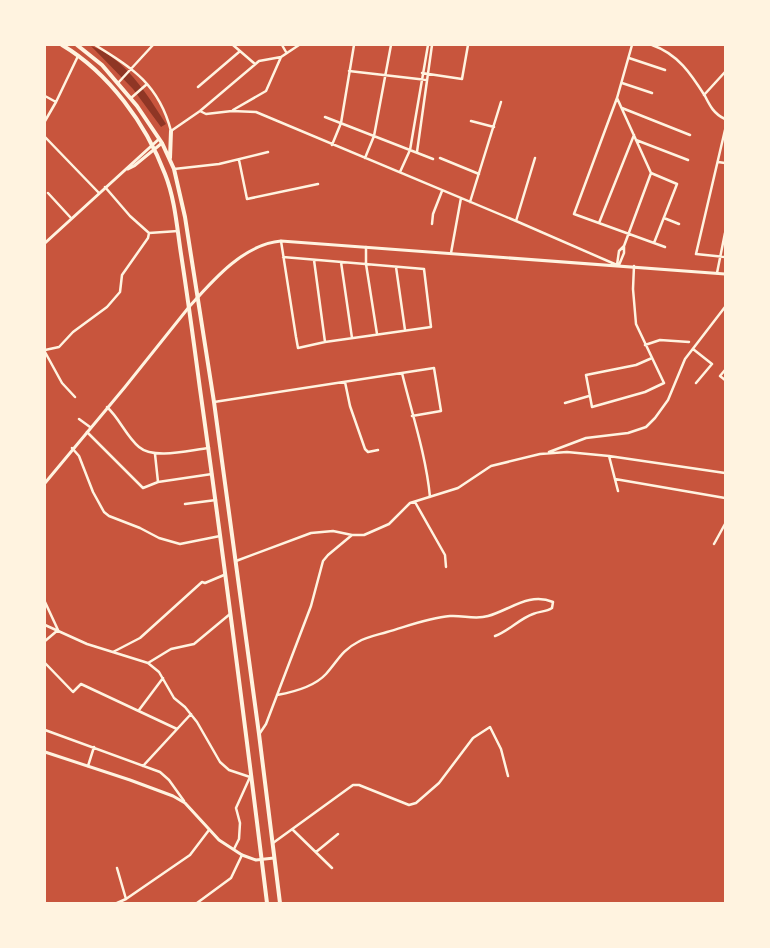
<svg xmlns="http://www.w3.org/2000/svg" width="770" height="948" font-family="Jost,sans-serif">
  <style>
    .water { fill: #8f3625 }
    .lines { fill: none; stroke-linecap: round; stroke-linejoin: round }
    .minor { stroke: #fff3e0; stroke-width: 2.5 }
    .tertiary { stroke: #fff3e0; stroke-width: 3 }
    .secondary { stroke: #fff3e0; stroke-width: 3 }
    .trunk { stroke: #fff3e0; stroke-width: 4 }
  </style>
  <rect width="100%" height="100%" fill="#c8553d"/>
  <!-- water -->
  <path class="water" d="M 91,46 C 125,58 147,94 166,124 L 161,127 L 133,89 Z"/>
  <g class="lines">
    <!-- minor -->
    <path class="minor" d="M 95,45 C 133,68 159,85 171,131 L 200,111 L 259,61 L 281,57 L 299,45
      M 233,45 L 255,64
      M 282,45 L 286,52
      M 632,45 L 617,98 L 574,214 L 665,247
      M 652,45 C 678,54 691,74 705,96 C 710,106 714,114 725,119
      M 629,58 L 665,70
      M 349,71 L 427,80
      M 422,73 L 462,79 L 468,45
      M 118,83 L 153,45
      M 622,83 L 652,93
      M 198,87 L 239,52
      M 704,95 L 725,72
      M 45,96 L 56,102
      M 131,98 L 147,84
      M 622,108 L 690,135
      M 233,110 L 266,91 L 281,57
      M 200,111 L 206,114 L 232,111 L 256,112 L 516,221 L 617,265 L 619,251 L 624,246 L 651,173 L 617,98
      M 325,117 L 433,159
      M 45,121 L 56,102 L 78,56
      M 471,121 L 494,127
      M 725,130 L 696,254 L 725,257
      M 45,137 L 99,193
      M 636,140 L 688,160
      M 332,145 L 341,123 L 354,45
      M 417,152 L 432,45
      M 365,158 L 374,136 L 391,45
      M 440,158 L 479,174
      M 239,160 L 247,199 L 318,184
      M 718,162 L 725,163
      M 174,169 L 219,164 L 268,152
      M 400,172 L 410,150 L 428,45
      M 651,173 L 677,184 L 654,243
      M 48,193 L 71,218
      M 470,202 L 501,102
      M 664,218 L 679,224
      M 516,221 L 535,158
      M 599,223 L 634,135
      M 432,224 L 433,214 L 442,191
      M 149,233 L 178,231
      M 281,241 L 296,337 L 298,348 L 325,342 L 431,327 L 424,269 L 283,257
      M 366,247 L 366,264 L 377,334
      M 451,253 L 461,198
      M 314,260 L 325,342
      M 341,262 L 352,338
      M 619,265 L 624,253 L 624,247
      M 634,266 L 633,289 L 636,324 L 664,383 L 645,392 L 592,407 L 586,375 L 636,365 L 652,358
      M 396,267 L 405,330
      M 717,273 L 725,233
      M 645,345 L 660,340 L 689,342
      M 693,349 L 712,364 L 696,383
      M 45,350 L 59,347 L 73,332 L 107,307 L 120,292 L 122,275 L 148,238 L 149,233 L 130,216 L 105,187
      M 45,352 L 62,383 L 75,397
      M 725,370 L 720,376 L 725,380
      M 402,373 C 412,414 426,455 430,497
      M 345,382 L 350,406 L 365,449 L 368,452 L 378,450
      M 214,402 L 434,368 L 441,411 L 412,416
      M 565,403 L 589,396
      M 107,407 C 120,419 126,436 139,447 C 154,460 190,450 209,448
      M 79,419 L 90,427
      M 87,432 L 143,488 L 158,482 L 212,474
      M 72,448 L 79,456 L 93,492 L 104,512 L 109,516 L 140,528 L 159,538 L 180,544 L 220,536
      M 549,452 L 586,438 L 628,433 L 646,427 L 655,418 L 668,400 L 685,359 L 725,307
      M 155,454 L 158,482
      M 609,456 L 618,491
      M 615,479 L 725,498
      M 415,502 L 445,555 L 446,567
      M 185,504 L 216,500
      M 714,544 L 725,524
      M 236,561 L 311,533 L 333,531 L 352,535 L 364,535 L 389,524 L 410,503 L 458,488 L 491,466 L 540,454 L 567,452 L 609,456 L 725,473
      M 45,602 L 58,630
      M 45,625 L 87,644 L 148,663 L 159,672 L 174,698 L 185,707 L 197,722 L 220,762 L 229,770 L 250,777 L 236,808 L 240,823 L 239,839 L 234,849
      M 45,641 L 58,630
      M 113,652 L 140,638 L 202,582 L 205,583 L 224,575
      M 45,663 L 73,692 L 81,684 L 177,729
      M 148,663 L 171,649 L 194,644 L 230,614
      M 277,695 C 294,692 314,687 326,674 C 337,662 342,650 358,642 C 366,637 377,635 387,632 C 408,626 428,618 450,616 C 463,615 475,620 488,616 C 510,610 529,592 553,602 L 552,608 C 546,612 540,611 533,614 C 519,619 509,631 495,636
      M 139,710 L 163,678
      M 45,730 L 160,772 L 169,780 L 184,801
      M 260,733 L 266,724 L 311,606 L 323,561 L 328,555 L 352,535
      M 88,766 L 94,747
      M 143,766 L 191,714
      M 292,829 L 332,868
      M 273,843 L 353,785 L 359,785 L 409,805 L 416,803 L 439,783 L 473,738 L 490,727 L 501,749 L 508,776
      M 316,852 L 338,834
      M 117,868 L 126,899
      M 117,903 L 126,899 L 190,855 L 209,830
      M 197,903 L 231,878 L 242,855"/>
    <!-- tertiary -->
    <path class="tertiary" d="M 128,169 L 134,166 L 162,143
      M 45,243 L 159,139
      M 45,483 L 125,387 L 189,307"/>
    <!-- secondary -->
    <path class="secondary" d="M 189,307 C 213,280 244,244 281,241 L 725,274
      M 45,752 L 130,780 L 173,796 L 185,803 L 219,840 L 242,855 L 256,860 L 274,858"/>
    <!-- trunk -->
    <path class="trunk" d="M 62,45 C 109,73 146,124 165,174 C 175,199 177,228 181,254 C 188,299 194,344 200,389 C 224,560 246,732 267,903
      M 77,45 L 102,65 L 137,106 L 162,143 L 174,169 L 185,217 L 214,402 L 259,734 L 280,903
      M 170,158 L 171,131"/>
  </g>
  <!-- border -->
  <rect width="770" height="948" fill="none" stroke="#fff3e0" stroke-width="92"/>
</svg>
